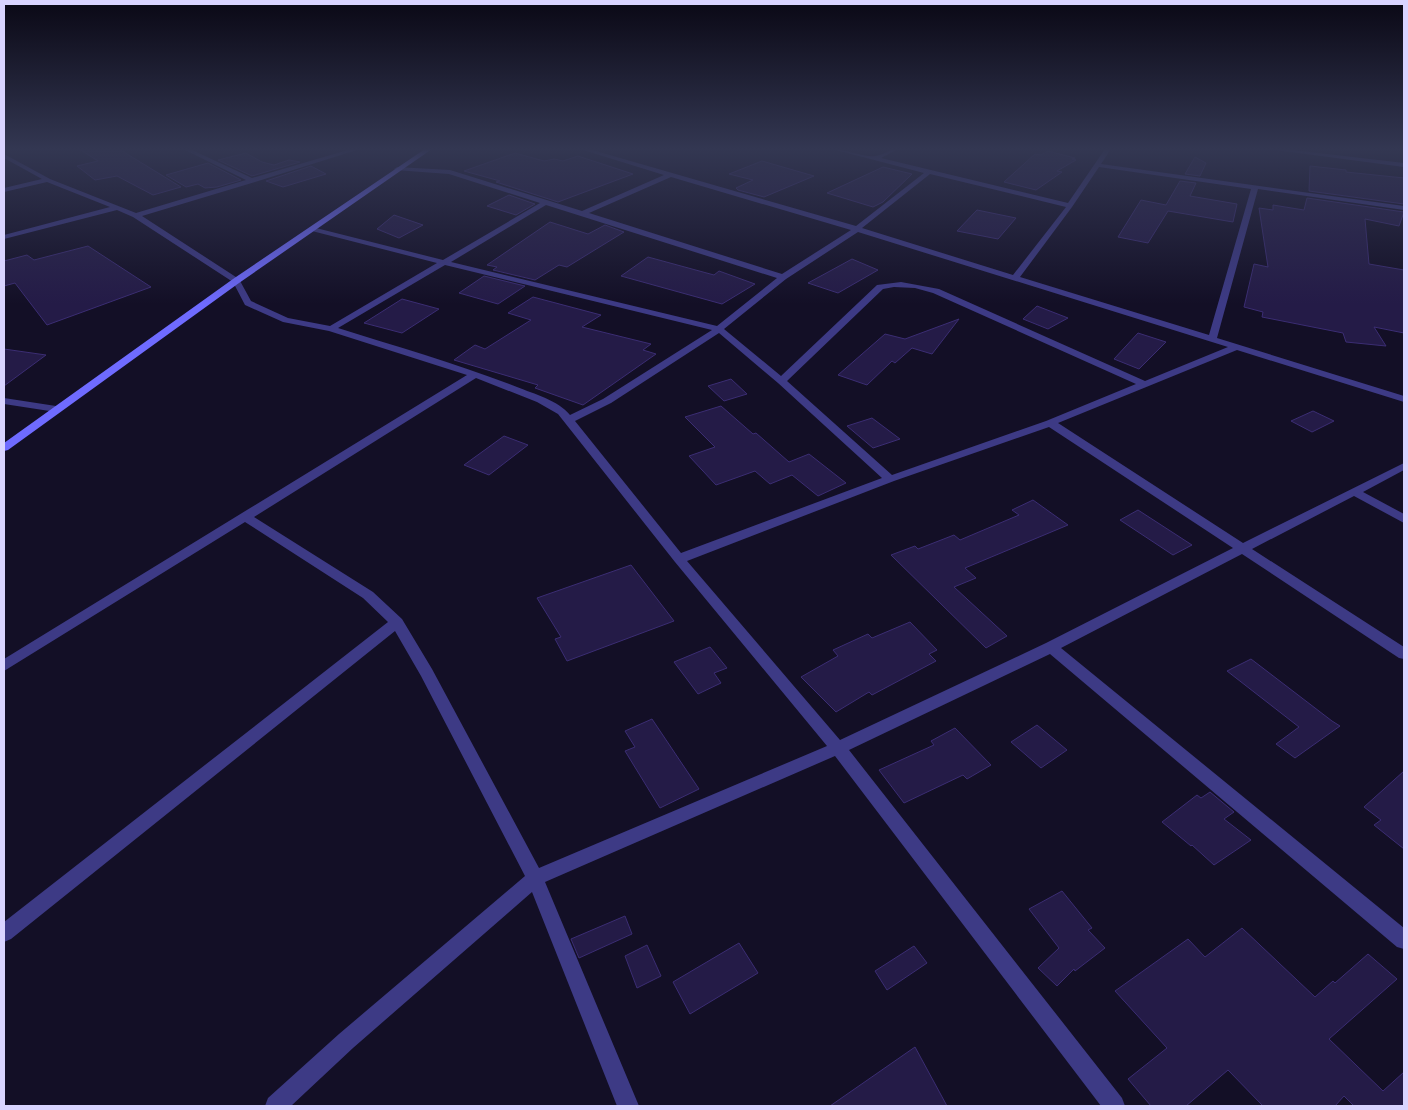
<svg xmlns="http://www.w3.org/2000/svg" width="1408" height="1110" font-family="Lato,sans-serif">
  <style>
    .building { fill: #241b47; stroke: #3b2d73 }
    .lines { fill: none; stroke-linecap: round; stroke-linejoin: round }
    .street { fill: #3d3a85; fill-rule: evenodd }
    .secondary { fill: #6f6bff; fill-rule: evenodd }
  </style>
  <rect width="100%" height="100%" fill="#130f26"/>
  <!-- building -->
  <path class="building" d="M 79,149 L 119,149 L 181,187 L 153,195 L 117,176 L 95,180 L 77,166 L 98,161 Z
    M 1048,151 L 1075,158 L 1072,159 L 1076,160 L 1057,171 L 1062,172 L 1036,190 L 1004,182 L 1035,154 L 1041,155 Z
    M 246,153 L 262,162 L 274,165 L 289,160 L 300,162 L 252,176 L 218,160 Z
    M 515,153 L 544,161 L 554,159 L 563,161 L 578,156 L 633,174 L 558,202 L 496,182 L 500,181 L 464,171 Z
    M 1195,157 L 1206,163 L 1200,176 L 1185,174 Z
    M 762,161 L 814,176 L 764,197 L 738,190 L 736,188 L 753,180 L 729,174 Z
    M 208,163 L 241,180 L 217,187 L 205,188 L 198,184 L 186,187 L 166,175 Z
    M 311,166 L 326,174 L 283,187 L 266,181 Z
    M 1310,166 L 1346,170 L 1346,172 L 1404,178 L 1404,204 L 1309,191 Z
    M 883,167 L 912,174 L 883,202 L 873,207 L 827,193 Z
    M 1180,181 L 1196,183 L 1190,196 L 1237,204 L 1233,222 L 1168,211 L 1148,243 L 1118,237 L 1141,200 L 1166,205 Z
    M 509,195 L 535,204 L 516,215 L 487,206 Z
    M 1307,198 L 1404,212 L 1399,226 L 1365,219 L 1369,264 L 1404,270 L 1404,333 L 1374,327 L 1386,346 L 1346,342 L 1343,333 L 1262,317 L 1263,312 L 1244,307 L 1254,264 L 1268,267 L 1259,208 L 1273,210 L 1273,205 L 1304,210 Z
    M 977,210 L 1016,218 L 998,239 L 957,231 Z
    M 394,215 L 423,225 L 399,238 L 377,229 Z
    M 550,222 L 588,234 L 605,225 L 624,232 L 567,267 L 559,265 L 535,280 L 493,270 L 497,267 L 487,265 Z
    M 88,246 L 151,287 L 47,325 L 15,283 L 4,286 L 4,261 L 27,255 L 34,260 Z
    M 648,257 L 714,275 L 719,271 L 755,284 L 722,304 L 621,276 Z
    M 852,259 L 878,270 L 838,293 L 808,283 Z
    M 484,276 L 525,286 L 498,304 L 459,293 Z
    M 533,297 L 601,315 L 582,327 L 651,344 L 643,350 L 656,354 L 583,405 L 535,388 L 538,385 L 454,360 L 475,345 L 485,349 L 531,320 L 508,313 Z
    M 402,299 L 439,309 L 402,333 L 364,323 Z
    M 1037,306 L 1068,318 L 1048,329 L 1023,319 Z
    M 959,319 L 932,354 L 912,348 L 895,363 L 892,361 L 867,385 L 838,375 L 885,334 L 905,339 Z
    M 1138,333 L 1166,342 L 1139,369 L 1114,359 Z
    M 4,349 L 46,355 L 4,386 Z
    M 731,379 L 747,394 L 724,401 L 708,386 Z
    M 721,406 L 753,434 L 756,433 L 789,462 L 809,454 L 846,483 L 818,496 L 792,475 L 770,484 L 755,471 L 716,485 L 689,456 L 715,447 L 685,417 Z
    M 1313,411 L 1334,421 L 1312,432 L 1291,421 Z
    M 872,418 L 900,439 L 873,448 L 847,426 Z
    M 504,436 L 528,445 L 489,475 L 464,465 Z
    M 1033,500 L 1068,525 L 965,568 L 976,578 L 954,587 L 1007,636 L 986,648 L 891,555 L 915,546 L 918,549 L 954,535 L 960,540 L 1019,515 L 1012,510 Z
    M 1138,510 L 1192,545 L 1173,555 L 1120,520 Z
    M 631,565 L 674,621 L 567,661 L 555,639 L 561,637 L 537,598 Z
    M 910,622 L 937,650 L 929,654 L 936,661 L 872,695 L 869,692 L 836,712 L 801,677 L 838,656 L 833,650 L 868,634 L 872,638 Z
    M 710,647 L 727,668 L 714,673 L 721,683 L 698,694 L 674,662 Z
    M 1251,659 L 1332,721 L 1340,726 L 1295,758 L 1276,744 L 1299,727 L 1227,671 Z
    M 652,719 L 699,789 L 660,808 L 625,751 L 635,747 L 625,731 Z
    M 1037,725 L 1067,750 L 1041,768 L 1011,742 Z
    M 955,728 L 991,765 L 967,779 L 963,775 L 904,803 L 879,770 L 934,745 L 931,741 Z
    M 1404,771 L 1404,849 L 1374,825 L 1381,820 L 1364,807 Z
    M 1210,792 L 1234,812 L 1224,819 L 1251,840 L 1214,865 L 1192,845 L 1191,846 L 1162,822 L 1197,795 L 1201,798 Z
    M 1062,891 L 1092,928 L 1088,930 L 1105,948 L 1075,971 L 1074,969 L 1057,986 L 1038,968 L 1059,948 L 1029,909 Z
    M 625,916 L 632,934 L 579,958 L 571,939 Z
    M 1242,928 L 1315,997 L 1333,981 L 1335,983 L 1368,954 L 1397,979 L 1329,1039 L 1383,1091 L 1404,1072 L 1404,1106 L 1354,1106 L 1344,1096 L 1335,1106 L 1263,1106 L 1228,1070 L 1186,1106 L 1151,1106 L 1128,1079 L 1167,1048 L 1115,991 L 1188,939 L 1205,957 Z
    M 739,943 L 758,973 L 690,1014 L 673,982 Z
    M 647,945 L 661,976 L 637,988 L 625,956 Z
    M 914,946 L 927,963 L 887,990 L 875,971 Z
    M 915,1047 L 947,1106 L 830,1106 Z"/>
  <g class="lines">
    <!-- street -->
    <path class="street" d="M 183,149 L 190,149 L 252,178 L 351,149 L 360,149 L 255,182 L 142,216 L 239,279 L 251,301 L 288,318 L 330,326 L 437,263 L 312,231 L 312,227 L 443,260 L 540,203 L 449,174 L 395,170 L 394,169 L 397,167 L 450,170 L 582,211 L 664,175 L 580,149 L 589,149 L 856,226 L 924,173 L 832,149 C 844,149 867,158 875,156 C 884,155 889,149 898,149 L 881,158 L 1068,203 L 1105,149 L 1111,149 L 1101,164 L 1404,206 L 1404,210 L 1258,189 L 1217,338 L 1404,396 L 1404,402 L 1237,350 L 1058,423 L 1243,543 L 1404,463 L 1404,470 L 1363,492 L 1404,514 L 1404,523 L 1354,496 L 1252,549 L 1404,647 L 1404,659 L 1399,658 L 1242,554 L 1061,648 L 1404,928 L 1404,949 L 1397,947 L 1050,654 L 849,750 L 1122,1098 L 1125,1106 L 1101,1106 L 835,756 L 545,882 L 639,1106 L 617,1106 L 532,892 L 353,1048 L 291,1106 L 265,1106 L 268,1098 L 339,1034 L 525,876 L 421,676 L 395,631 L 11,939 L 4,942 L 4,922 L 388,622 L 363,598 L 245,522 L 4,671 L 4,659 L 467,375 L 329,331 L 283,322 L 245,305 L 233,282 L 133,217 L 117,210 L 4,239 L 4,235 L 110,207 L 47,182 L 4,192 L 4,188 L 42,179 L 4,158 L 4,154 L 50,179 L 136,213 L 246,180 ZM 1099,167 L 1251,189 L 1209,335 L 1020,277 L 1072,207 ZM 930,174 L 1066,207 L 1013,275 L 862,228 ZM 671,177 L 851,230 L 782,274 L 589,213 ZM 546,205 L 777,278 L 717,326 L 451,262 ZM 858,232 L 1228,347 L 1145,381 L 939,289 L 901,282 L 877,285 L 781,376 L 724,329 L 786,279 ZM 445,265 L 712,330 L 603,399 L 570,415 C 558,400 534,394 517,387 C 458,364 398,347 338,328 ZM 894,287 L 915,288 L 933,293 L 1136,384 L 1046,421 L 892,475 L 787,381 L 883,289 ZM 719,333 L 778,383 L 882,478 L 681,553 L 575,421 L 611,403 ZM 476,378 L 537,402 L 558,414 L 675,562 L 827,746 L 539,868 L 432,669 L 402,619 L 373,592 L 254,517 ZM 1049,427 L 1233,548 L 1046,643 L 840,740 L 687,561 L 894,481 Z
      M 1268,149 L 1284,149 L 1404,163 L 1404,167 Z
      M 4,398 L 56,406 L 61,409 L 56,412 L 4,404 Z"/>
    <!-- secondary -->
    <path class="secondary" d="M 425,149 L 432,149 L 239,283 L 8,450 L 4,451 L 4,443 L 233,279 Z"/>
  </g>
  <!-- sky -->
  <linearGradient id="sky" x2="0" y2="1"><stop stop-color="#0a0815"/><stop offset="0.49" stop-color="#333752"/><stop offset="1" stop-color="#333752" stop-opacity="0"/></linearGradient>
  <rect width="1408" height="304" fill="url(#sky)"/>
  <!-- border -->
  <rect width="1408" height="1110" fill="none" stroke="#d9d4ff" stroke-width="10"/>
</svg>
